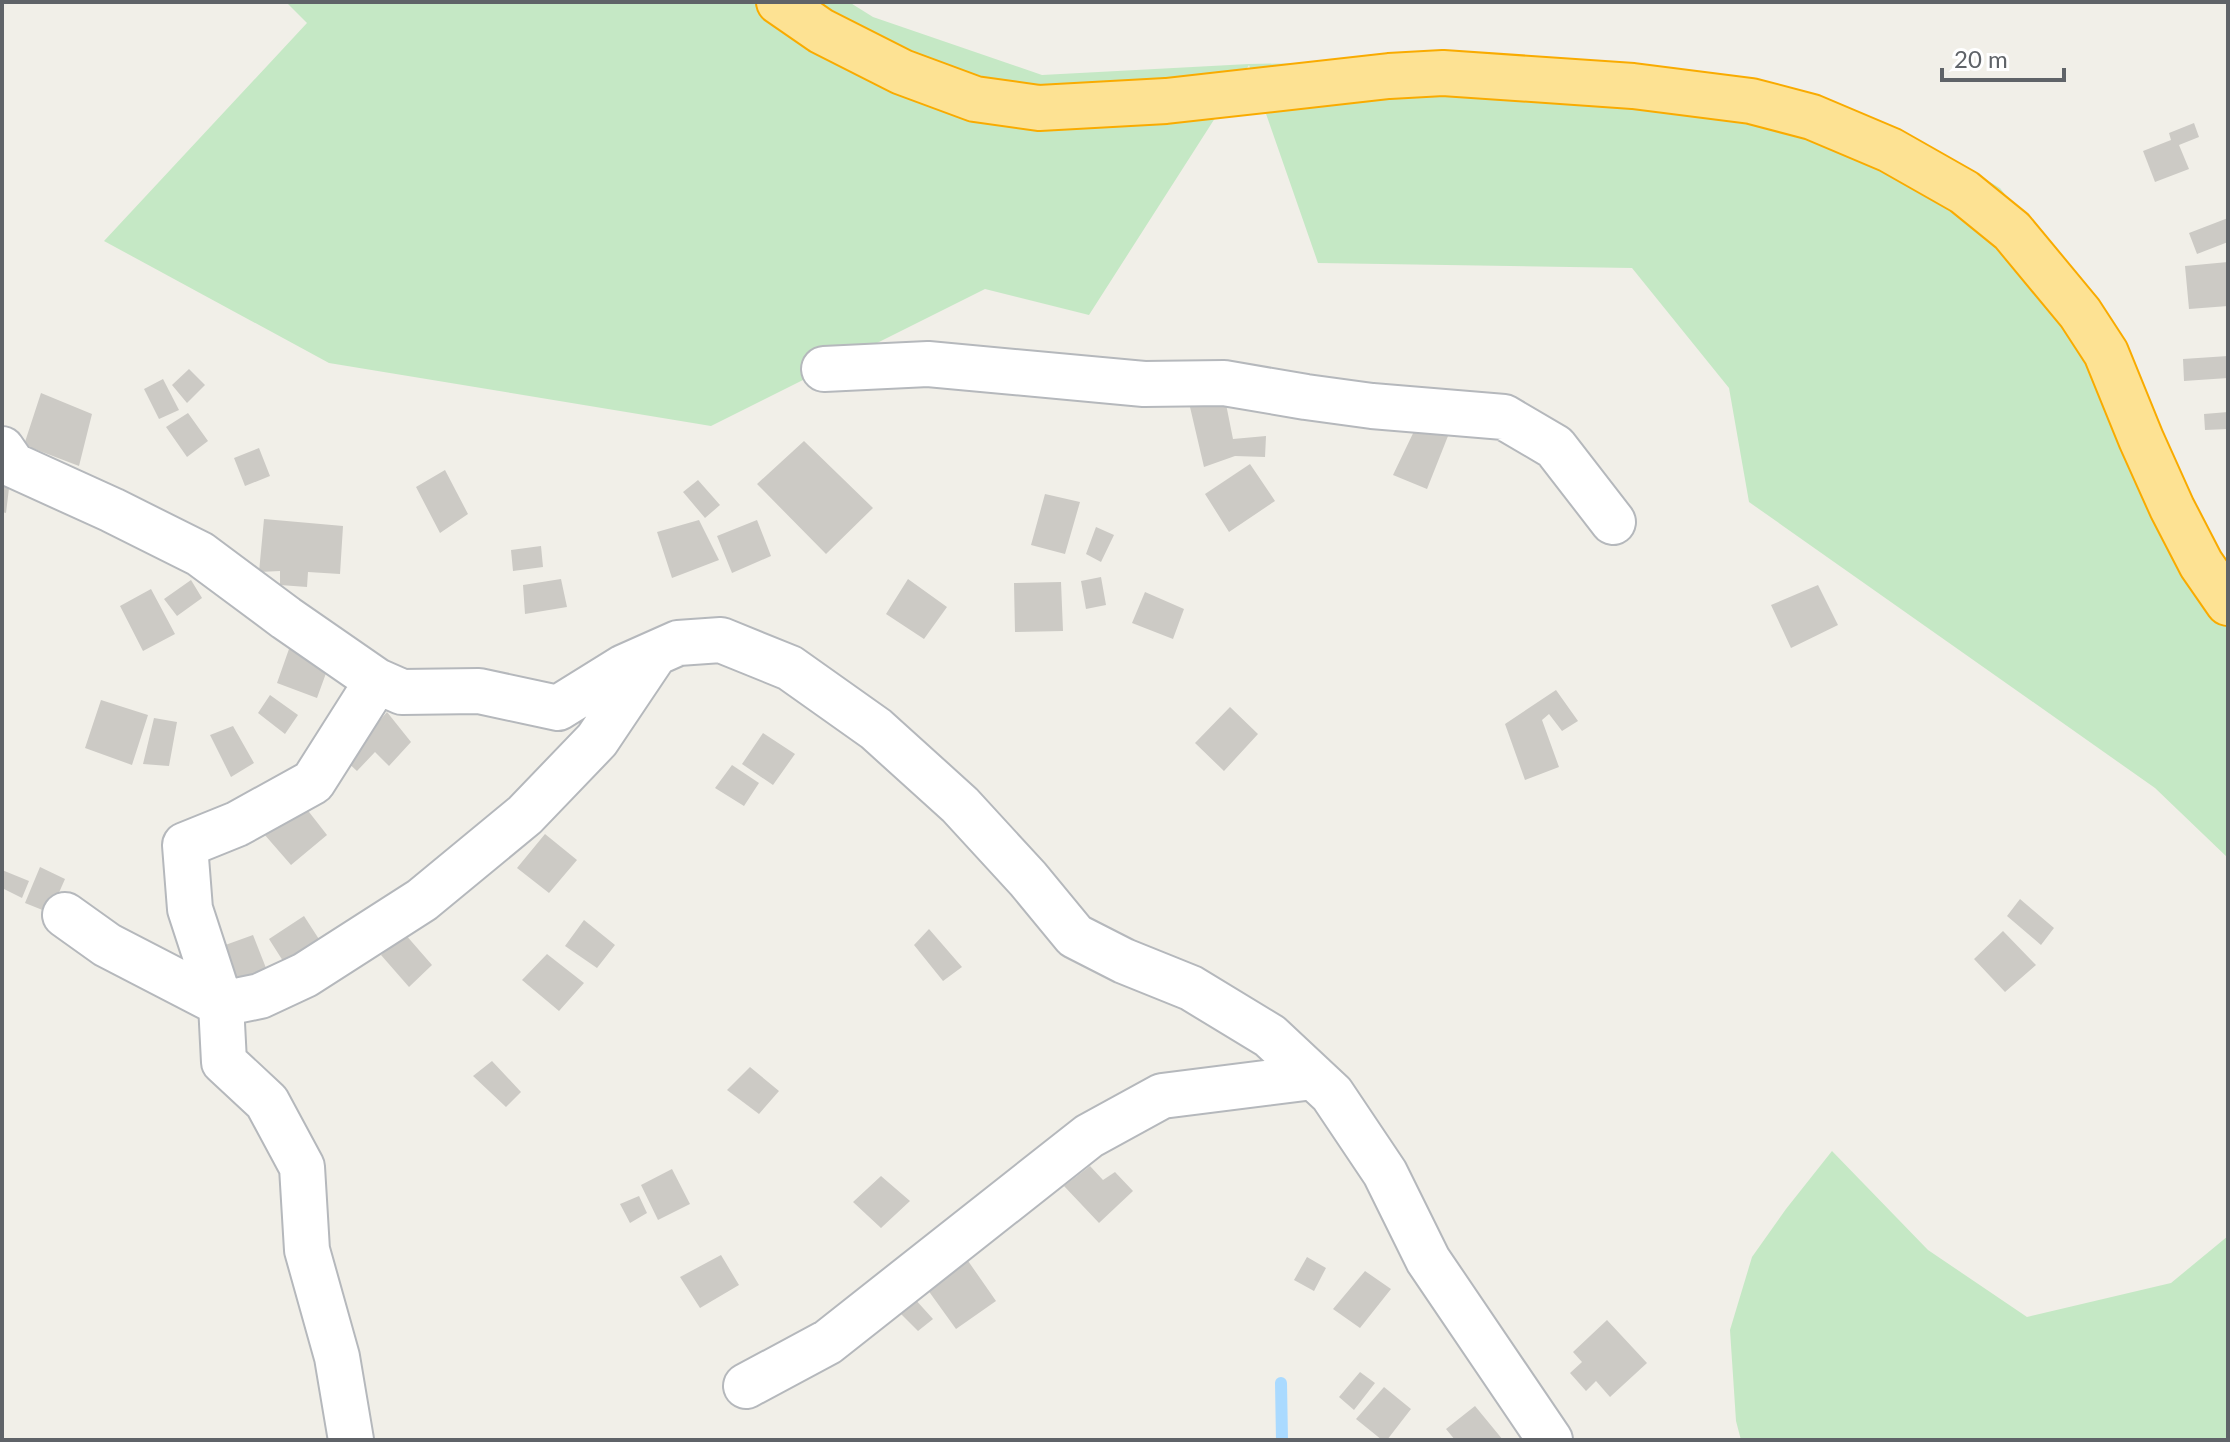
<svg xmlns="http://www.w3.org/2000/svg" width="2230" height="1442" font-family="Lato,sans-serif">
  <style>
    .green { fill: #c5e8c5 }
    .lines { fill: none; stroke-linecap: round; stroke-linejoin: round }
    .stream { stroke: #aadaff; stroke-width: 12 }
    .building { fill: #cccac5 }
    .street-casing { stroke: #b5b8bc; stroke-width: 48 }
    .highway-casing { stroke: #f9ab00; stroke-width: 48 }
    .street { stroke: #fff; stroke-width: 44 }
    .highway { stroke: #fde293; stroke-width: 44 }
  </style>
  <rect width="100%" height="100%" fill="#f1efe8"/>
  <!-- green -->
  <path class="green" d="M 286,2 L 849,2 L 873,17 L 1042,75 L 1249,64 L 1432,61 L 1765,87 L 1902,130 L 2000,188 L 2084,294 L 2228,580 L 2228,858 L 2155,788 L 1749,502 L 1729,388 L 1632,268 L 1318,263 L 1249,65 L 1089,315 L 985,289 L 711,426 L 329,363 L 104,241 L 307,23 Z
    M 1832,1151 L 1928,1250 L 2027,1317 L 2171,1283 L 2228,1236 L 2228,1440 L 1741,1440 L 1736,1421 L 1730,1330 L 1752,1257 L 1786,1209 Z"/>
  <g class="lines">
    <!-- stream -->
    <path class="stream" d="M 1281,1383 L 1282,1440"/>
  </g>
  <!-- building -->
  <path class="building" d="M 2194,123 L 2199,137 L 2179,145 L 2189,169 L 2155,182 L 2143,151 L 2171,140 L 2169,133 Z
    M 2228,218 L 2228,242 L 2197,254 L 2189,233 Z
    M 2228,262 L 2228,306 L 2189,309 L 2185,266 Z
    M 2228,356 L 2228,378 L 2184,381 L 2183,359 Z
    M 189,369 L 205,385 L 187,403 L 172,385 Z
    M 163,379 L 179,410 L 159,419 L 144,389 Z
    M 41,393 L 92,414 L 79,466 L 24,445 Z
    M 1225,399 L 1233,439 L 1266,436 L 1265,457 L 1235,456 L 1204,467 L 1190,407 Z
    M 2228,412 L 2228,429 L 2205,430 L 2204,414 Z
    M 188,413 L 208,441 L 187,457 L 166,427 Z
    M 1417,425 L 1448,436 L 1427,489 L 1393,475 Z
    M 804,441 L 873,508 L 826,554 L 757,484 Z
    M 259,448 L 270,476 L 245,486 L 234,458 Z
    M 1250,464 L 1275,501 L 1229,532 L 1205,494 Z
    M 445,470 L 468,514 L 440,533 L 416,487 Z
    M 2,478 L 10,480 L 6,513 L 2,512 Z
    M 698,480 L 720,505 L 705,518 L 683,492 Z
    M 1045,494 L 1080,502 L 1065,554 L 1031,545 Z
    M 264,519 L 343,526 L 340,574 L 308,572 L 307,587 L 280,585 L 280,571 L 259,572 Z
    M 699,520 L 719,560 L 672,578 L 657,532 Z
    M 757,520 L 771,556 L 732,573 L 717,536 Z
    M 1096,527 L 1114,535 L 1101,562 L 1086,554 Z
    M 541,546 L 543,567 L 513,571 L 511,550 Z
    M 1101,577 L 1106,605 L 1086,609 L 1081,581 Z
    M 561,579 L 567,607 L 525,614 L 523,585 Z
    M 908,579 L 947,607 L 924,639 L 886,614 Z
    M 191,580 L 202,598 L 177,616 L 164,599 Z
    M 1061,582 L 1063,631 L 1015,632 L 1014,583 Z
    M 1818,585 L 1838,625 L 1791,648 L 1771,605 Z
    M 151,589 L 175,634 L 143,651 L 120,606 Z
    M 1145,592 L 1184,609 L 1173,639 L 1132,623 Z
    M 289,649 L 329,665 L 317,698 L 277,683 Z
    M 1556,690 L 1578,721 L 1562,731 L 1549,714 L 1542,720 L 1559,767 L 1525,780 L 1505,724 Z
    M 270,695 L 298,715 L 285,734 L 258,713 Z
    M 101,700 L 148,715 L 132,765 L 85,748 Z
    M 1230,707 L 1258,734 L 1224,771 L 1195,743 Z
    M 387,712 L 411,742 L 389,766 L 375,752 L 357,771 L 345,760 Z
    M 154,718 L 177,722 L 169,766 L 143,764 Z
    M 233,726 L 254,763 L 231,777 L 210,735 Z
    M 763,733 L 795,754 L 773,785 L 742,764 Z
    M 732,765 L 759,783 L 744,806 L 715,788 Z
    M 302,803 L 327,835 L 291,865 L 264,834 Z
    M 545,834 L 577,860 L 549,893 L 517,868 Z
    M 40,867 L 65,879 L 50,913 L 25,903 Z
    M 2,870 L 29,881 L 22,898 L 2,888 Z
    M 2020,899 L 2054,928 L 2041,945 L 2007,916 Z
    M 304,916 L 326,950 L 290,972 L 269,939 Z
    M 584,920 L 615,945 L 597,968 L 565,946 Z
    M 929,929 L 962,967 L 943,981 L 914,945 Z
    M 2003,931 L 2036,965 L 2005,992 L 1974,959 Z
    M 405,934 L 432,965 L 409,987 L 381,955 Z
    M 253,935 L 266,968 L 275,963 L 282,976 L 228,987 L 217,948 Z
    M 547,954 L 584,983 L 559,1011 L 522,980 Z
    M 492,1061 L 521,1092 L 506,1107 L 473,1076 Z
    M 750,1067 L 779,1091 L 759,1114 L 727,1090 Z
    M 1090,1166 L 1103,1180 L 1115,1172 L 1133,1191 L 1099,1223 L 1064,1186 Z
    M 672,1169 L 690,1204 L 658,1220 L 641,1185 Z
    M 881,1176 L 910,1201 L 881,1228 L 853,1202 Z
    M 639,1196 L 647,1213 L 630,1223 L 620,1204 Z
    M 721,1255 L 739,1285 L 700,1308 L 680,1277 Z
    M 1307,1257 L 1326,1268 L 1314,1291 L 1294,1280 Z
    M 966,1258 L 996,1301 L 956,1329 L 925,1286 Z
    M 1365,1271 L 1391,1289 L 1360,1328 L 1333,1309 Z
    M 914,1298 L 933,1319 L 918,1331 L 897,1310 Z
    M 1607,1320 L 1647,1363 L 1610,1397 L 1596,1381 L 1586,1391 L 1570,1373 L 1582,1362 L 1573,1352 Z
    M 1360,1372 L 1375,1383 L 1354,1410 L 1339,1397 Z
    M 1384,1387 L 1411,1409 L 1387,1440 L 1382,1440 L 1356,1419 Z
    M 1475,1406 L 1503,1440 L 1455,1440 L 1446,1429 Z"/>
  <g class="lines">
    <defs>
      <path id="street" d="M 824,369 L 928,364 L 1144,384 L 1224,383 L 1306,397 L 1372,406 L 1504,417 L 1555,447 L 1613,522
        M 2,449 L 13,465 L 112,510 L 200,554 L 286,618 L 377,681 L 402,692 L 479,691 L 558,708 L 624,667 L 678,643 L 721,640 L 790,668 L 876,729 L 960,805 L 1028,879 L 1075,936 L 1124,961 L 1191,988 L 1270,1036 L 1332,1094 L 1385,1173 L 1428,1260 L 1550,1440
        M 65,915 L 107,945 L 221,1004 L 260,996 L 305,975 L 422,900 L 525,815 L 597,740 L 652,658
        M 746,1386 L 828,1342 L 1089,1136 L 1162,1096 L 1313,1077
        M 351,1440 L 337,1357 L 307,1250 L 302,1167 L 267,1102 L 224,1062 L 221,1004 L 190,909 L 185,845 L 237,824 L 313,782 L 377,681"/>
      <path id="highway" d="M 779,2 L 821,31 L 902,72 L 975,99 L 1039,108 L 1166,101 L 1389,76 L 1443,73 L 1633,86 L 1751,101 L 1812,117 L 1890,150 L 1964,192 L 2012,231 L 2080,313 L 2106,353 L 2141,439 L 2172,508 L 2201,564 L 2228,603"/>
    </defs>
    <!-- street casing -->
    <use href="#street" class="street-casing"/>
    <!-- highway casing -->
    <use href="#highway" class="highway-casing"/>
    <!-- street -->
    <use href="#street" class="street"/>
    <!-- highway -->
    <use href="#highway" class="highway"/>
  </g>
  <!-- border -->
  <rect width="2230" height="1442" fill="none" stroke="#5f6368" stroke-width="8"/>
  <!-- scale -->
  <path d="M1942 68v12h122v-12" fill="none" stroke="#5f6368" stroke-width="4"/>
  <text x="1954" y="68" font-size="24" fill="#5f6368" stroke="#ffffff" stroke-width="6" paint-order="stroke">20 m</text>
</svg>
